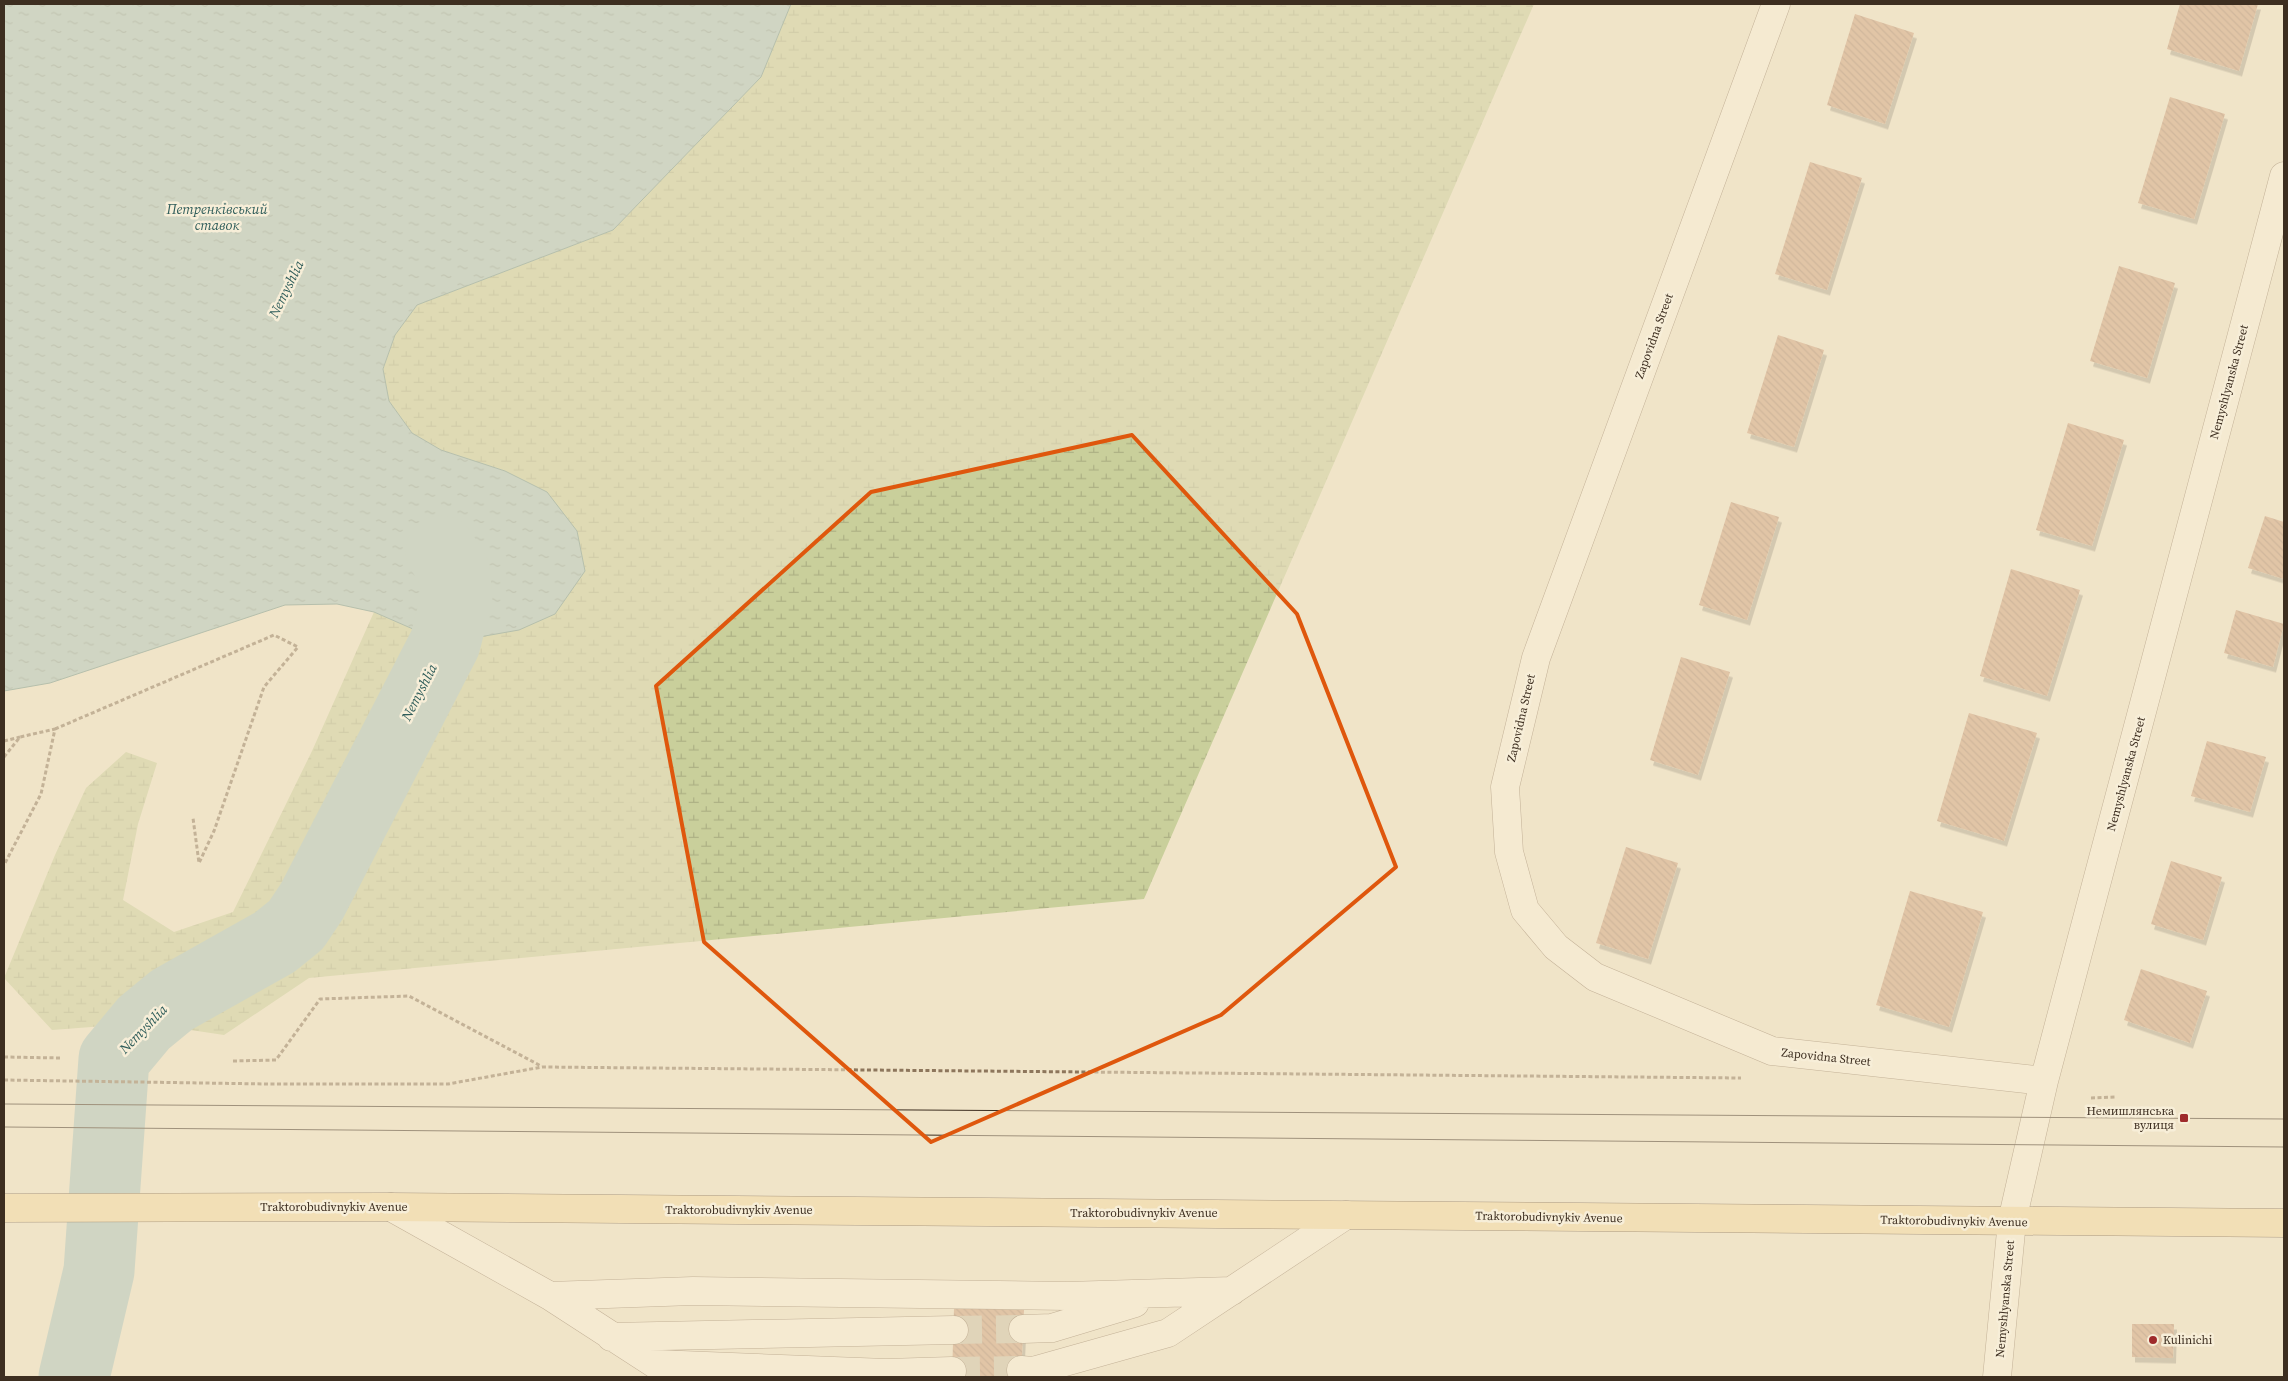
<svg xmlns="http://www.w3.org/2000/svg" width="2288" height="1381" font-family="'Source Serif 4',serif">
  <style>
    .wetland { fill: url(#wetland-marsh) }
    .water { fill: url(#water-ripples); stroke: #6f938a }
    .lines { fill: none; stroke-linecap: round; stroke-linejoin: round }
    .river { stroke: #a9c4bc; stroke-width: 71 }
    .building { fill: url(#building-back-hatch); filter: url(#shadow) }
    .minor-tunnel { stroke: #ccc0a6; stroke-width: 28; stroke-dasharray: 28 14; stroke-linecap: butt }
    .minor-casing { stroke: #8d765c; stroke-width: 29 }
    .major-casing { stroke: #5b4430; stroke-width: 29 }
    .path { stroke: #8d765c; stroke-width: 3; stroke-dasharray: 4 2.5; stroke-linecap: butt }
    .minor { stroke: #faf1dc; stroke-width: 28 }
    .major { stroke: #f3d9a0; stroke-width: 28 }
    .tram { stroke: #3d2e20; stroke-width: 1 }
    .marked { fill: none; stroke: #df570d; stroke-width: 4; stroke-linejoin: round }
    .poi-dot { fill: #9e2a2b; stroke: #f7eed8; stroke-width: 2 }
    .labels { text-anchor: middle; stroke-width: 5; stroke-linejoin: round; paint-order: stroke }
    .street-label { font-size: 12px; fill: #3d2e20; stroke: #f7eed8 }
    .poi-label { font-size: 12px; fill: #3d2e20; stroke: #f7eed8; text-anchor: end }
    .water-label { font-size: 14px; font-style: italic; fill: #2f5d5a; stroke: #f7eed8 }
  </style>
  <defs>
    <pattern id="wetland-marsh" width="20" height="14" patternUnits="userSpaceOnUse" patternTransform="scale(1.25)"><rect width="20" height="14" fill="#c9cf9b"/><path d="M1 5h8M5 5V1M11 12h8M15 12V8" fill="none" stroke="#aeb285"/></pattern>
    <pattern id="water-ripples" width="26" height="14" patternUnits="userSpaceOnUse" patternTransform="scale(1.25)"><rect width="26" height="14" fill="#a9c4bc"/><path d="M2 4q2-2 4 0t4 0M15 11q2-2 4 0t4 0" fill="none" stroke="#8ba098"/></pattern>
    <pattern id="building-back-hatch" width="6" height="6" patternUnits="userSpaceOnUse" patternTransform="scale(1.25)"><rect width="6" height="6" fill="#cf9f7d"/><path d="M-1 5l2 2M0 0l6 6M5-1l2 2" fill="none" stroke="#a98266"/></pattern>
    <filter id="shadow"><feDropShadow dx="3" dy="5.5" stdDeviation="0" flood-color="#0004"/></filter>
  </defs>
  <rect width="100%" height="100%" fill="#f0e4c8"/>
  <!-- wetland -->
  <path class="wetland" d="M 791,4 L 1534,4 L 1144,899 L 309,978 L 224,1035 L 144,1023 L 52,1030 L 4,978 L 55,855 L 86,788 L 126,752 L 157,763 L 138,824 L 123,900 L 174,932 L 233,912 L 312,751 L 374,612 L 445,643 L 547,492 L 505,471 L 441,450 L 412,433 L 389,401 L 383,370 L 395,335 L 417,305 L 613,230 L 761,77 Z"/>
  <!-- water -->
  <path class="water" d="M 4,4 L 791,4 L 761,77 L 613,230 L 417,305 L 395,335 L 383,369 L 389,401 L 412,433 L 441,450 L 505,471 L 547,492 L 577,531 L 585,571 L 555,614 L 519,630 L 445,643 L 374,612 L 337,604 L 285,605 L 50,683 L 4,691 Z"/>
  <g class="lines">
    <!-- river -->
    <path class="river" d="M 74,1377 L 99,1271 L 114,1059 L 144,1023 L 172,1000 L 275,942 L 296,925 L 312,901 L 445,643 L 457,597 L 454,571 L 441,551"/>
  </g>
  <!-- building -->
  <path class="building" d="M 2180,4 L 2258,4 L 2239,71 L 2167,49 Z
    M 1855,14 L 1914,33 L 1885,124 L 1827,105 Z
    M 2170,97 L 2225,114 L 2194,219 L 2138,203 Z
    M 1810,162 L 1862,178 L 1827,290 L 1775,274 Z
    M 2119,266 L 2175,283 L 2147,378 L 2090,361 Z
    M 1778,335 L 1824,350 L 1794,447 L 1747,433 Z
    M 2068,423 L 2124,440 L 2092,546 L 2036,530 Z
    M 1731,502 L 1779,517 L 1747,620 L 1699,605 Z
    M 2265,516 L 2284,522 L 2284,579 L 2248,568 Z
    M 2011,569 L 2080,590 L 2047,696 L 1980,676 Z
    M 2236,610 L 2284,624 L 2273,667 L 2224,653 Z
    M 1681,657 L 1730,672 L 1698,775 L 1650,760 Z
    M 1969,713 L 2037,733 L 2004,841 L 1937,821 Z
    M 2207,741 L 2266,757 L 2250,812 L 2191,796 Z
    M 1626,847 L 1678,863 L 1648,959 L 1596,943 Z
    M 2171,861 L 2222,877 L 2203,940 L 2151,924 Z
    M 1910,891 L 1983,912 L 1949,1027 L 1876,1005 Z
    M 2141,969 L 2207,991 L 2190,1043 L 2124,1020 Z
    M 954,1308 L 1024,1310 L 1021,1377 L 952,1377 Z
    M 2132,1324 L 2174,1324 L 2173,1358 L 2132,1357 Z"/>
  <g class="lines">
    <!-- minor-tunnel -->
    <path class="minor-tunnel" d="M 954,1330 L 1023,1329
      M 952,1371 L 1021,1370"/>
    <defs>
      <path id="minor" d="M 1776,4 L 1536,658 L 1505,787 L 1509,852 L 1525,910 L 1556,947 L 1595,977 L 1772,1051 L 2044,1081
        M 391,1207 L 550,1296 L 675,1377
        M 550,1296 L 693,1291 L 1067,1296 L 1232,1291
        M 1023,1329 L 1052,1328 L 1135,1303
        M 611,1337 L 954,1330
        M 656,1364 L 886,1373 L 952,1371
        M 1021,1370 L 1033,1371 L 1168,1333 L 1346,1215
        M 1997,1377 L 2012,1221 L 2044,1081 L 2284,176"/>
      <path id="major" d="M 4,1208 L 391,1207 L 2284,1223"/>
    </defs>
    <!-- minor casing -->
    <use href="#minor" class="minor-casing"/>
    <!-- major casing -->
    <use href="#major" class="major-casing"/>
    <!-- path -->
    <path class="path" d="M 55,729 L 274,635 L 298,647 L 264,687 L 214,831 L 199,863 L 193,818
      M 4,741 L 20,737
      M 4,757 L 20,737 L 55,729 L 41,794 L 4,865
      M 4,1057 L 62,1058
      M 233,1061 L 276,1060 L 320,999 L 409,996 L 541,1066
      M 4,1080 L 269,1084 L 448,1084 L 542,1067 L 1741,1078
      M 2091,1098 L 2117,1097"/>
    <!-- minor -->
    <use href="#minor" class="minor"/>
    <!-- major -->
    <use href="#major" class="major"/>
    <!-- tram -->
    <path class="tram" d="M 4,1104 L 2284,1119
      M 4,1127 L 2284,1147"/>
  </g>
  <!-- marked area -->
  <path d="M0 0H2288V1381H0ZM 1132,435 L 1297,614 L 1396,867 L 1221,1015 L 931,1142 L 704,942 L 656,686 L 871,492 Z" fill="#f0e4c8" fill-opacity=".55" fill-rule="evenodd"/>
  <path class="marked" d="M 1132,435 L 1297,614 L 1396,867 L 1221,1015 L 931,1142 L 704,942 L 656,686 L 871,492 Z"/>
  <!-- markers -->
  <g class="poi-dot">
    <rect x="2179" y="1113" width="10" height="10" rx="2.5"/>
    <circle cx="2153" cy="1340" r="5"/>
  </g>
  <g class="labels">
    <!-- street labels -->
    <g class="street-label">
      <text transform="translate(1654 336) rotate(-70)" y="4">Zapovidna Street</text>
      <text transform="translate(2229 382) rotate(-75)" y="4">Nemyshlyanska Street</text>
      <text transform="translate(1521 718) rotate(-77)" y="4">Zapovidna Street</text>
      <text transform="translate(2126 774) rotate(-75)" y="4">Nemyshlyanska Street</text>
      <text transform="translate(1826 1057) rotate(6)" y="4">Zapovidna Street</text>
      <text x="334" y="1211">Traktorobudivnykiv Avenue</text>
      <text x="739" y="1214">Traktorobudivnykiv Avenue</text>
      <text x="1144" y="1217">Traktorobudivnykiv Avenue</text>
      <text transform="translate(1549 1217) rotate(1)" y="4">Traktorobudivnykiv Avenue</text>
      <text transform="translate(1954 1221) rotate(1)" y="4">Traktorobudivnykiv Avenue</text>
      <text transform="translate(2005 1299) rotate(-85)" y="4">Nemyshlyanska Street</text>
    </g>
    <!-- poi labels -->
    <g class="poi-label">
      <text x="2174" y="1115">Немишлянська<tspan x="2174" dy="14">вулиця</tspan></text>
      <text x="2163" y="1344" text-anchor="start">Kulinichi</text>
    </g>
    <!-- water labels -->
    <g class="water-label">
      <text x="217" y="214">Петренківський<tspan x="217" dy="16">ставок</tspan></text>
      <text transform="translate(286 289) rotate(-64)" y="5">Nemyshlia</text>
      <text transform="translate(419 692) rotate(-63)" y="5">Nemyshlia</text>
      <text transform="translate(143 1029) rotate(-46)" y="5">Nemyshlia</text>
    </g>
  </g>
  <!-- border -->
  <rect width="2288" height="1381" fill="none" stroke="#3d2e20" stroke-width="10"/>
</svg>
